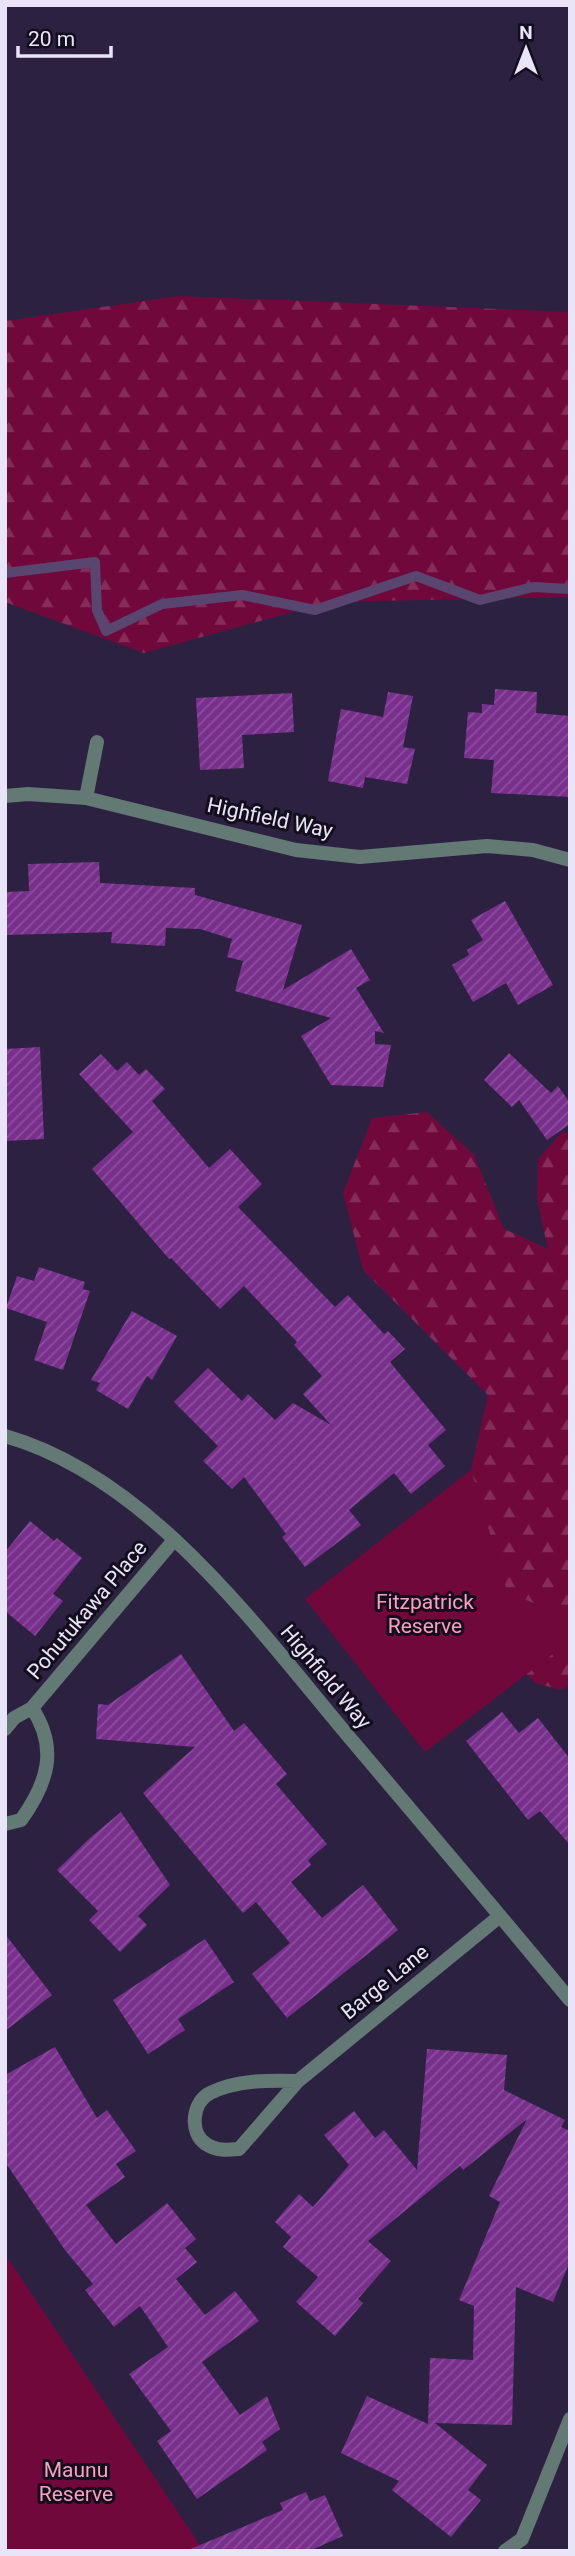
<svg xmlns="http://www.w3.org/2000/svg" width="575" height="2556" font-family="Roboto,sans-serif">
  <style>
    .forest { fill: url(#forest-firs) }
    .park { fill: #70083c }
    .lines { fill: none; stroke-linecap: round; stroke-linejoin: round }
    .stream { stroke: #584670; stroke-width: 10 }
    .building { fill: url(#building-hatch) }
    .street { stroke: #637974; stroke-width: 14 }
    .labels { text-anchor: middle; stroke-width: 6; stroke-linejoin: round; paint-order: stroke }
    .street-label { font-size: 21px; fill: #eae4f9; stroke: #130e1d }
    .park-label { font-size: 21px; fill: #fa9fbd; stroke: #130e1d }
  </style>
  <defs>
    <pattern id="forest-firs" width="22" height="20" patternUnits="userSpaceOnUse" patternTransform="scale(1.75)"><rect width="22" height="20" fill="#70083c"/><path d="M5 1l3.5 6h-7zM16 11l3.5 6h-7z" fill="#852c59"/></pattern>
    <pattern id="building-hatch" width="6" height="6" patternUnits="userSpaceOnUse" patternTransform="scale(1.75)"><rect width="6" height="6" fill="#79308d"/><path d="M-1 1l2-2M0 6l6-6M5 7l2-2" fill="none" stroke="#8c4e9e"/></pattern>
  </defs>
  <rect width="100%" height="100%" fill="#2d2142"/>
  <!-- forest -->
  <path class="forest" d="M 179,296 L 570,312 L 570,597 L 329,602 L 144,653 L 5,602 L 5,321 Z
    M 427,1112 L 474,1155 L 504,1229 L 548,1249 L 537,1199 L 538,1159 L 562,1132 L 570,1134 L 570,1685 L 561,1690 L 535,1683 L 522,1669 L 471,1470 L 488,1395 L 363,1270 L 343,1193 L 372,1118 Z"/>
  <!-- park -->
  <path class="park" d="M 471,1470 L 507,1591 L 570,1620 L 570,1641 L 425,1752 L 305,1599 Z
    M 5,2254 L 204,2551 L 5,2551 Z"/>
  <g class="lines">
    <!-- stream -->
    <path class="stream" d="M 5,573 L 95,562 L 97,610 L 106,631 L 162,604 L 242,595 L 315,610 L 416,576 L 480,600 L 533,587 L 570,589"/>
  </g>
  <!-- building -->
  <path class="building" d="M 495,689 L 537,692 L 536,713 L 570,716 L 570,797 L 491,793 L 494,760 L 464,758 L 468,712 L 482,713 L 482,704 L 494,705 Z
    M 388,692 L 413,696 L 403,747 L 415,749 L 407,784 L 365,777 L 363,788 L 328,781 L 341,709 L 383,717 Z
    M 292,693 L 294,732 L 242,735 L 244,768 L 200,770 L 196,698 Z
    M 99,862 L 100,883 L 195,888 L 195,895 L 302,925 L 283,990 L 351,949 L 370,980 L 356,988 L 384,1033 L 375,1031 L 375,1044 L 391,1045 L 383,1087 L 331,1085 L 301,1036 L 331,1018 L 235,991 L 243,961 L 227,957 L 232,939 L 200,929 L 166,928 L 165,946 L 111,943 L 112,932 L 5,935 L 5,892 L 29,891 L 28,864 Z
    M 505,901 L 553,985 L 518,1005 L 506,983 L 473,1002 L 452,965 L 469,955 L 467,950 L 483,940 L 471,920 Z
    M 40,1047 L 44,1139 L 6,1141 L 5,1049 Z
    M 509,1053 L 551,1093 L 558,1086 L 570,1103 L 570,1124 L 547,1140 L 519,1100 L 512,1107 L 484,1080 Z
    M 101,1054 L 117,1071 L 127,1062 L 139,1075 L 146,1069 L 165,1089 L 152,1101 L 209,1168 L 230,1149 L 262,1184 L 238,1207 L 335,1307 L 348,1295 L 384,1334 L 388,1331 L 405,1349 L 390,1362 L 446,1430 L 428,1445 L 445,1466 L 411,1494 L 394,1473 L 349,1510 L 361,1525 L 305,1567 L 282,1537 L 286,1534 L 244,1477 L 232,1489 L 203,1461 L 218,1446 L 174,1402 L 208,1368 L 242,1401 L 248,1394 L 275,1420 L 293,1403 L 331,1425 L 303,1394 L 322,1376 L 294,1345 L 297,1342 L 244,1286 L 220,1309 L 171,1258 L 169,1259 L 92,1169 L 133,1132 L 79,1074 Z
    M 39,1267 L 85,1282 L 83,1289 L 90,1291 L 63,1370 L 34,1360 L 47,1322 L 6,1308 L 17,1276 L 34,1281 Z
    M 132,1311 L 177,1336 L 152,1380 L 147,1376 L 128,1409 L 96,1390 L 100,1383 L 91,1380 Z
    M 30,1521 L 54,1541 L 57,1538 L 82,1558 L 53,1594 L 63,1601 L 35,1636 L 5,1611 L 5,1552 Z
    M 181,1654 L 234,1731 L 244,1723 L 287,1774 L 276,1784 L 327,1844 L 308,1860 L 311,1865 L 291,1882 L 322,1918 L 363,1885 L 398,1930 L 287,2018 L 252,1974 L 290,1943 L 256,1902 L 243,1913 L 143,1793 L 195,1747 L 96,1739 L 98,1704 L 108,1705 Z
    M 502,1712 L 519,1733 L 538,1718 L 570,1759 L 570,1845 L 540,1811 L 528,1820 L 466,1741 Z
    M 121,1812 L 170,1885 L 138,1916 L 147,1925 L 120,1952 L 89,1920 L 98,1911 L 57,1870 L 90,1838 Z
    M 5,1934 L 52,1995 L 5,2031 Z
    M 205,1939 L 234,1982 L 178,2019 L 185,2030 L 148,2054 L 113,2000 Z
    M 55,2047 L 97,2118 L 107,2110 L 136,2151 L 116,2164 L 125,2177 L 86,2205 L 116,2244 L 167,2203 L 196,2239 L 185,2248 L 197,2262 L 176,2279 L 205,2315 L 235,2291 L 259,2321 L 202,2362 L 240,2415 L 267,2396 L 280,2429 L 262,2442 L 267,2450 L 197,2499 L 157,2441 L 171,2431 L 129,2374 L 168,2347 L 140,2306 L 114,2327 L 85,2290 L 93,2284 L 65,2250 L 5,2162 L 5,2075 Z
    M 427,2049 L 507,2055 L 504,2090 L 565,2120 L 561,2127 L 570,2131 L 570,2261 L 553,2302 L 516,2287 L 512,2425 L 435,2423 L 487,2465 L 468,2490 L 481,2500 L 451,2537 L 392,2490 L 399,2481 L 341,2453 L 367,2396 L 428,2424 L 430,2358 L 473,2360 L 474,2306 L 459,2300 L 500,2202 L 489,2196 L 527,2119 L 463,2170 L 460,2166 L 368,2241 L 391,2261 L 358,2299 L 363,2303 L 335,2336 L 296,2302 L 318,2277 L 283,2247 L 291,2237 L 275,2222 L 299,2194 L 313,2207 L 349,2165 L 324,2135 L 354,2111 L 375,2138 L 384,2130 L 417,2170 Z
    M 306,2492 L 310,2501 L 325,2495 L 343,2536 L 309,2551 L 186,2551 L 283,2510 L 280,2503 Z"/>
  <g class="lines">
    <!-- street -->
    <path class="street" d="M 5,796 L 28,794 L 86,798 L 296,850 L 360,857 L 487,846 L 533,850 L 570,860
      M 86,798 L 97,742
      M 5,1436 C 152,1478 260,1632 355,1744 C 427,1829 499,1914 570,2000
      M 5,1729 L 14,1718 L 32,1708 L 174,1540
      M 5,1824 L 21,1820 C 47,1784 59,1749 32,1708
      M 298,2081 L 239,2149 C 227,2150 216,2151 206,2144 C 189,2133 192,2102 210,2093 C 236,2080 269,2080 298,2081 L 500,1916
      M 505,2551 L 522,2539 L 570,2419"/>
  </g>
  <g class="labels">
    <!-- street labels -->
    <g class="street-label">
      <text transform="translate(270 818) rotate(12)" y="7">Highfield Way</text>
      <text transform="translate(87 1610) rotate(-50)" y="7">Pohutukawa Place</text>
      <text transform="translate(326 1677) rotate(50)" y="7">Highfield Way</text>
      <text transform="translate(385 1982) rotate(-39)" y="7">Barge Lane</text>
    </g>
    <!-- park labels -->
    <g class="park-label">
      <text x="425" y="1609">Fitzpatrick<tspan x="425" dy="24">Reserve</tspan></text>
      <text x="76" y="2477">Maunu<tspan x="76" dy="24">Reserve</tspan></text>
    </g>
  </g>
  <!-- border -->
  <rect width="575" height="2556" fill="none" stroke="#eae4f9" stroke-width="14"/>
  <!-- north arrow -->
  <g transform="translate(526 49)" stroke="#130e1d" stroke-width="5" paint-order="stroke">
  <path d="M0-5L12 26L0 18L-12 26Z" fill="#eae4f9"/>
  <text y="-10" font-size="19" font-weight="bold" text-anchor="middle" fill="#eae4f9">N</text>
  </g>
  <!-- scale -->
  <path d="M18 46v10h93v-10" fill="none" stroke="#eae4f9" stroke-width="3.5"/>
  <text x="28" y="46" font-size="21" fill="#eae4f9" stroke="#130e1d" stroke-width="5" paint-order="stroke">20 m</text>
</svg>
